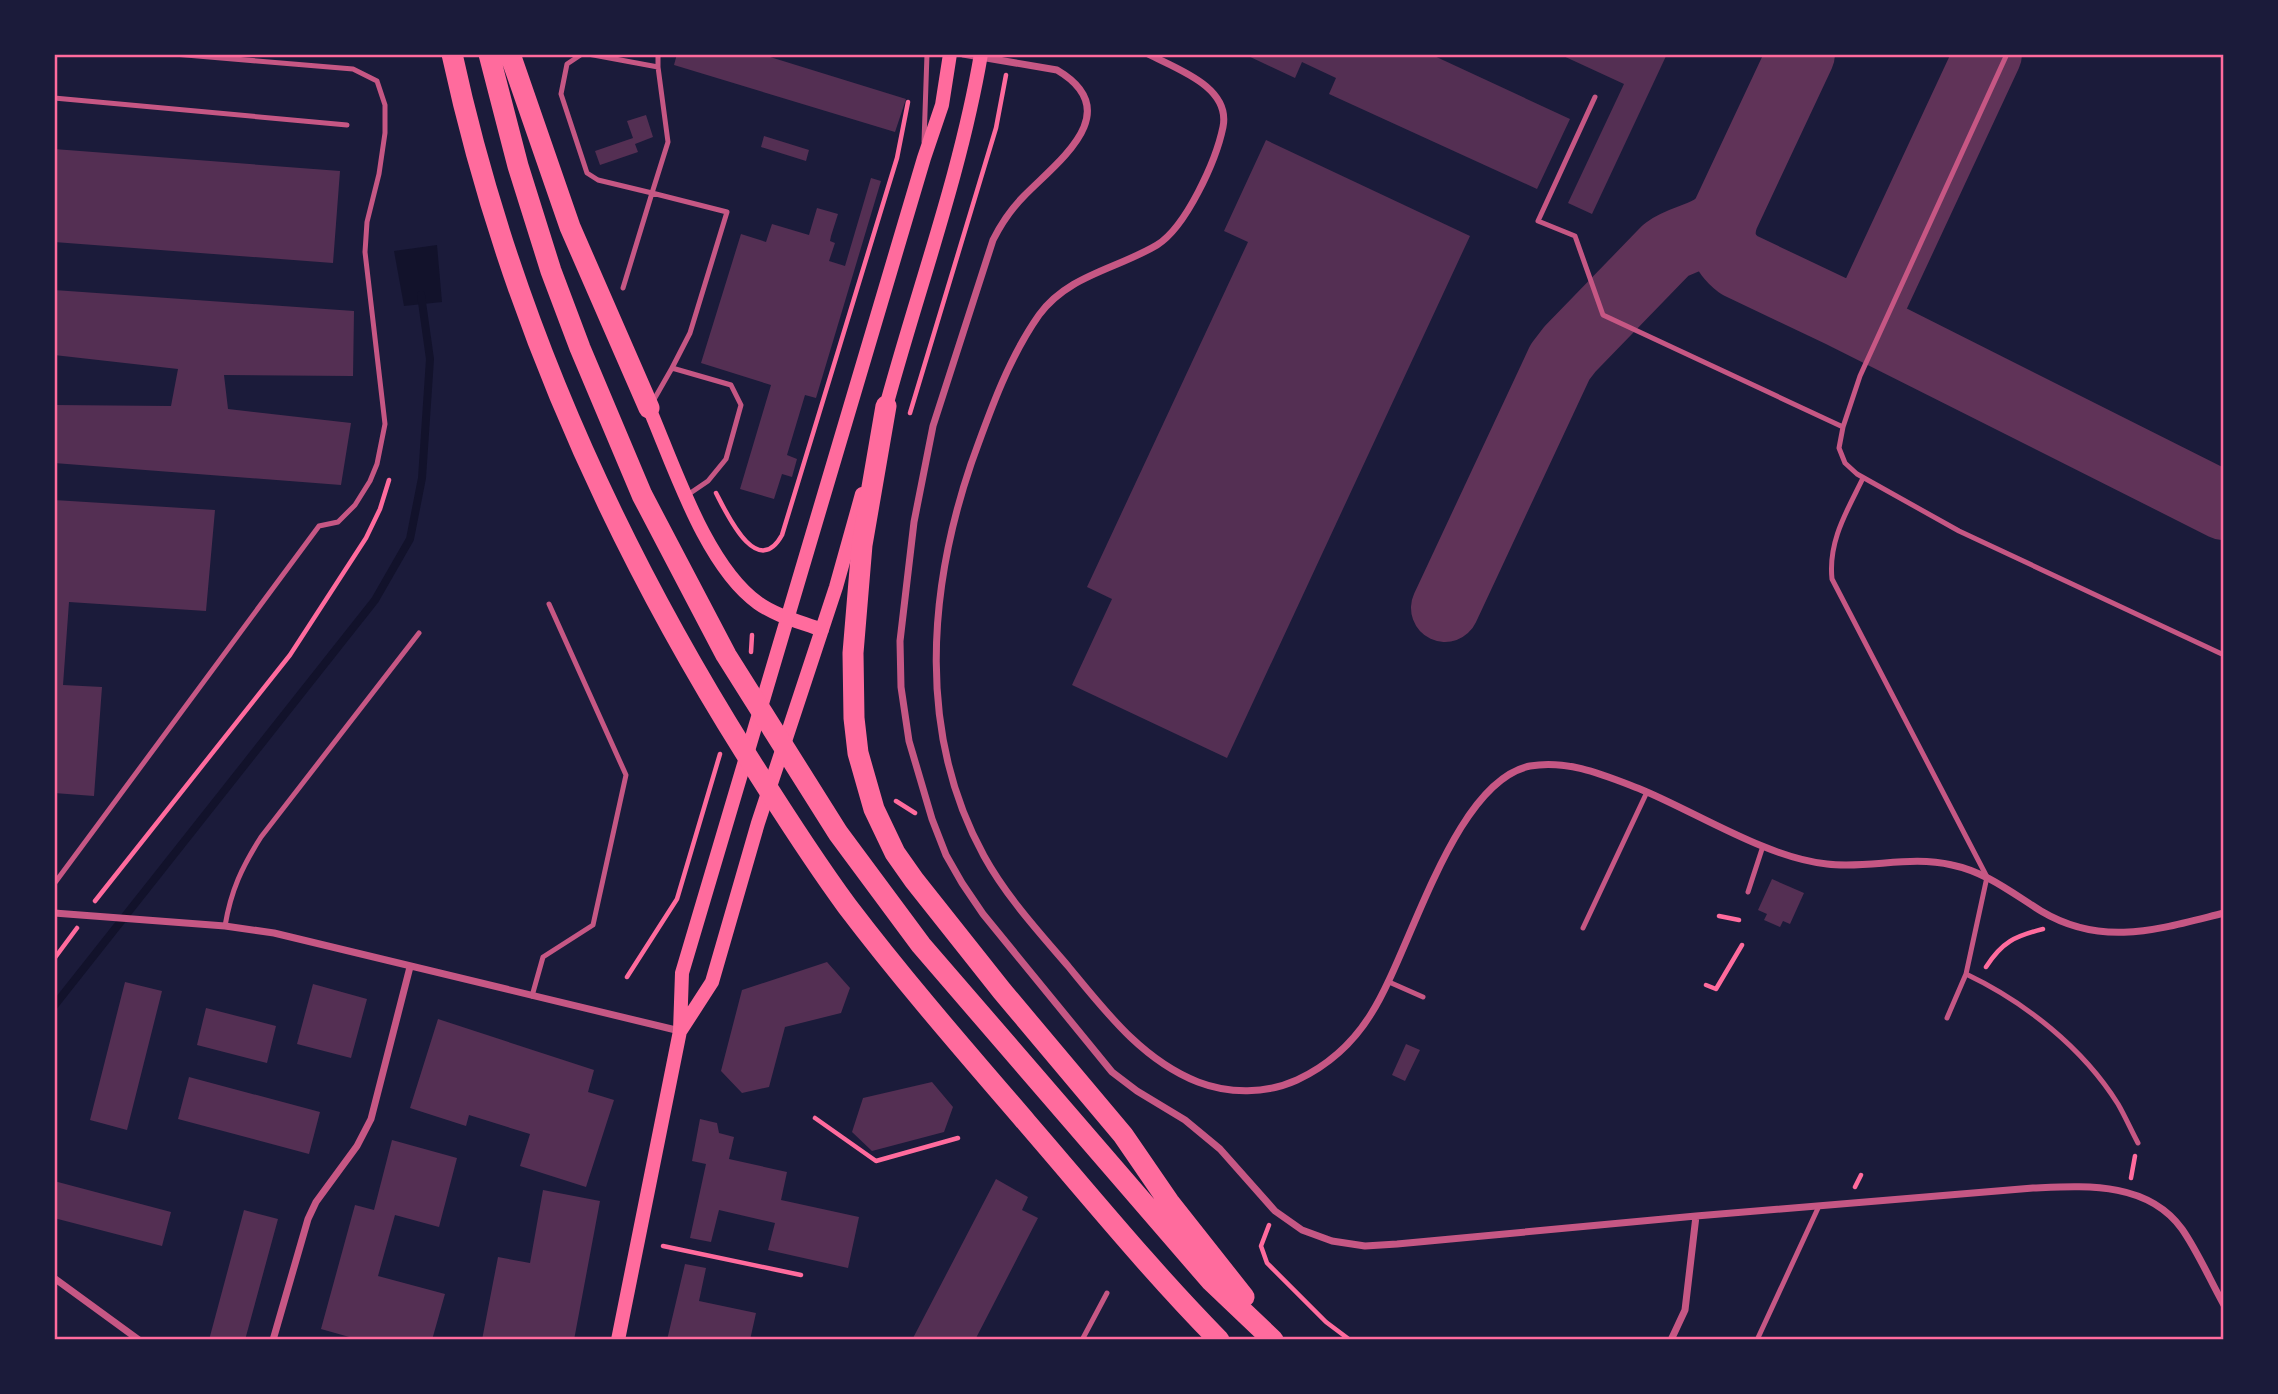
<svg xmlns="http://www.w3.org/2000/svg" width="2278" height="1394" font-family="Cabin,sans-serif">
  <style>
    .water { fill: #12122b }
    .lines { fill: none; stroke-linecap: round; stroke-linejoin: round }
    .stream { stroke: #12122b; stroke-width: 8 }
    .taxiway { stroke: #603358; stroke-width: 68 }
    .building { fill: #542f53 }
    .path { stroke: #ff6b9d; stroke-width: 4.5 }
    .service { stroke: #c65784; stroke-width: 5 }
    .minor { stroke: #c65784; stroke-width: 7 }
    .secondary { stroke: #ff6b9d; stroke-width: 14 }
    .motorway { stroke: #ff6b9d; stroke-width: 21 }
    .neatline { fill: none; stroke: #ff6b9d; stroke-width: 2.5 }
  </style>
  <rect width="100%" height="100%" fill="#1b1b3a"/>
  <!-- water -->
  <path class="water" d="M 437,245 L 442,302 L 404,306 L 394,251 Z"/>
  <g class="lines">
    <!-- stream -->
    <path class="stream" d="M 54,1006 L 375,600 L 410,539 L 422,478 L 430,359 L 421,295"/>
    <!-- taxiway -->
    <path class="taxiway" d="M 1801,54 L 1725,216 C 1718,236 1722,252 1739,265 L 1840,313 L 2224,506
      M 1840,313 L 1858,314 L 1872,303 L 1988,54
      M 1445,608 L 1560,362 L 1570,349 L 1666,250 C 1685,236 1712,237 1725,216"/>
  </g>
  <!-- building -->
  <path class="building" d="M 677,54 L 760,54 L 906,99 L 895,132 L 674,65 Z
    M 1244,54 L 1430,54 L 1570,119 L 1537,189 L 1329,94 L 1336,78 L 1302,62 L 1295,78 Z
    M 1559,54 L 1667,54 L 1592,214 L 1568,203 L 1624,84 Z
    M 646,115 L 653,137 L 635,144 L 638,152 L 600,165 L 595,151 L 633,138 L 627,121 Z
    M 764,136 L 809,150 L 806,161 L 761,147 Z
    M 1266,140 L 1470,236 L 1227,758 L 1072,685 L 1112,599 L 1087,587 L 1248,242 L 1224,231 Z
    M 54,149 L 340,171 L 333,263 L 54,242 Z
    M 871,178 L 881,181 L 816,398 L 805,395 L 787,455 L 797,459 L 792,477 L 782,474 L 774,499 L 740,489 L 771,385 L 701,363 L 741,234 L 766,242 L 772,224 L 809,235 L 817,208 L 838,214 L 831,236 L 830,241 L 835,243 L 829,261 L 845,266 Z
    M 54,290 L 354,311 L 353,376 L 224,375 L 228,409 L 351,423 L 341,485 L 54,463 L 54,405 L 171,406 L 178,369 L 54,355 Z
    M 54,500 L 215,510 L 206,611 L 69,602 L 63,685 L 102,687 L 94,796 L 54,793 Z
    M 1772,879 L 1804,893 L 1790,924 L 1783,921 L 1780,927 L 1764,920 L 1767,914 L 1758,910 Z
    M 827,962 L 850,988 L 841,1013 L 785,1027 L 769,1087 L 742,1093 L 721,1071 L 742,990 Z
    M 125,982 L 162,991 L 127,1130 L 90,1120 Z
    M 313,984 L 367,999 L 351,1058 L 297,1044 Z
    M 206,1008 L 276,1026 L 267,1063 L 197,1045 Z
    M 438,1019 L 594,1070 L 588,1092 L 614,1100 L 586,1187 L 520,1166 L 530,1134 L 469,1115 L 466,1126 L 410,1108 Z
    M 1406,1044 L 1420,1050 L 1405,1081 L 1392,1075 Z
    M 189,1077 L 320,1112 L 309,1154 L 178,1119 Z
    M 932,1082 L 953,1107 L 944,1132 L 872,1151 L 852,1132 L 863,1098 Z
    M 700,1119 L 717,1123 L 719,1133 L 734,1137 L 729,1159 L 787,1172 L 781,1200 L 859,1217 L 848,1268 L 768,1250 L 775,1223 L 719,1210 L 711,1242 L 690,1238 L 706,1164 L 692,1161 Z
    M 392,1140 L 457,1158 L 439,1227 L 395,1215 L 378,1276 L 445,1294 L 432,1340 L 360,1340 L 321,1329 L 355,1205 L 374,1210 Z
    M 996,1179 L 1028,1197 L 1022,1210 L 1038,1218 L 975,1340 L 912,1340 Z
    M 54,1181 L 171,1212 L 162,1246 L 54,1218 Z
    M 543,1190 L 600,1201 L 574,1340 L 482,1340 L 498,1257 L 530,1263 Z
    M 244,1210 L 278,1219 L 245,1340 L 209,1340 Z
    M 685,1264 L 706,1268 L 699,1301 L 756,1313 L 750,1340 L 667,1340 Z"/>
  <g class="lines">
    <!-- path -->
    <path class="path" d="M 910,413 L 996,128 L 1006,75
      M 716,493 C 727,514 757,580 782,535 L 897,158 L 908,102
      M 751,652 L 752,635
      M 896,801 L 915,813
      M 95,901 L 290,655 L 366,538 L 380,509 L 389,480
      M 1719,916 L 1739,920
      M 54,959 L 77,928
      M 1986,967 C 2002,942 2015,936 2043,929
      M 627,977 L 677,899 L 720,754
      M 1706,985 L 1716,989 L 1742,945
      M 815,1118 L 876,1161 L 958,1138
      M 2131,1178 L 2135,1156
      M 1855,1187 L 1861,1175
      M 1269,1225 L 1261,1246 L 1267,1263 L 1326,1322 L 1350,1340
      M 663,1246 L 801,1275"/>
    <!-- service -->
    <path class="service" d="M 582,54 L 567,64 L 561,94 L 587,173 L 598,180 L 652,193 L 623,288
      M 588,54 L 658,67
      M 658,54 L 658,67 L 668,142 L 652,193 L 727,212 L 690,333 L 672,368
      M 2007,54 L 1860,376 L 1843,427 L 1839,448 L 1845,463 L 1857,474 L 1959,531 L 2224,655
      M 1595,97 L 1538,221 L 1575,236 L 1603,315 L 1843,427
      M 54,98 L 347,125
      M 924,142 L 927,54
      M 652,403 L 672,368 L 731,385 L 741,405 L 726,459 L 708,481 L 686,496
      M 1863,478 C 1847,511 1828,541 1832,579 L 1987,877 L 1966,974 L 1947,1018
      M 54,884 L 319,526 L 338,522 L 355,505 L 370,481 L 377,464 L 385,424 L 365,252 L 367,222 L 379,174 L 385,133 L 385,105 L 377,81 L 353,69 L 174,54
      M 1748,892 L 1763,846
      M 225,926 C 231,890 242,867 261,837 L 419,633
      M 1583,928 L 1647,792
      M 1966,974 C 2025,1002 2083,1048 2118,1104 C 2125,1116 2131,1130 2138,1143
      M 1389,982 L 1423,997
      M 532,996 L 543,957 L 593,925 L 626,775 L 549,604
      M 1082,1340 L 1107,1293
      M 1757,1340 L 1819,1206"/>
    <!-- minor -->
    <path class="minor" d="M 963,54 L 1057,70 C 1128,112 1057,162 1024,196 C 1011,209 1001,224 993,240 L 933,426 L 914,522 L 900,641 L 901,687 L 909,741 L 932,819 L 946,855 L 962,883 L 983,914 L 1112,1072 L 1137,1091 L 1185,1120 L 1220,1149 L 1275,1211 L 1302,1230 L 1332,1241 L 1365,1246 L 1397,1244 L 1696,1216 L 2033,1188 C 2085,1186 2147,1181 2182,1229 C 2198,1252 2210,1280 2224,1305
      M 1148,54 C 1177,69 1231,87 1223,127 C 1216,161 1186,227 1157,245 C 1117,269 1068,275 1039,315 C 1008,359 989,414 971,464 C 928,591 917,734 984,856 C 1006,896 1038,931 1068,966 C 1105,1011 1142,1060 1198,1082 C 1229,1094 1266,1094 1297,1080 C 1327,1066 1353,1043 1371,1014 C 1411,952 1453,782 1530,766 C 1568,759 1606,776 1640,789 C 1696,812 1767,858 1827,864 C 1869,869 1910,855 1952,865 C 1986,872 2012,893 2041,911 C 2103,948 2159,929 2224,913
      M 54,913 L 225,926 L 274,933 L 680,1031
      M 54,1278 L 139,1340
      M 273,1340 L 308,1219 L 316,1202 L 357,1146 L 371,1119 L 410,967
      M 1671,1340 L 1685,1310 L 1696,1216"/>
    <!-- secondary -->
    <path class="secondary" d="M 649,408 C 674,466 706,566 758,603 C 776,616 801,622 822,630
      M 884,414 C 916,294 960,177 981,54
      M 681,1030 L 712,982 L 758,823 L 836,587 L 862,494
      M 618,1340 L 680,1031 L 682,973 L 924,158 L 942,105 L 950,54"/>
    <!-- motorway -->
    <path class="motorway" d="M 452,54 C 506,303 611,539 746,754 C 778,805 811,857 847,906 C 904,981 966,1052 1027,1123 C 1090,1196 1151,1271 1219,1340
      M 489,54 L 518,166 L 551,271 L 580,348 L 642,495 L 726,655 L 838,833 L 921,945 L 1211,1281 L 1273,1340
      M 510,54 L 570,227 L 649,408
      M 886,406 L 862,545 L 853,653 L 854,718 L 858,753 L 874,809 L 895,853 L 914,880 L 1002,991 L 1123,1135 L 1169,1202 L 1244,1297"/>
  </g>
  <!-- border -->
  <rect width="2278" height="1394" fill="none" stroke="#1b1b3a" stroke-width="112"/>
  <rect x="56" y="56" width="2166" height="1282" class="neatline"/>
</svg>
